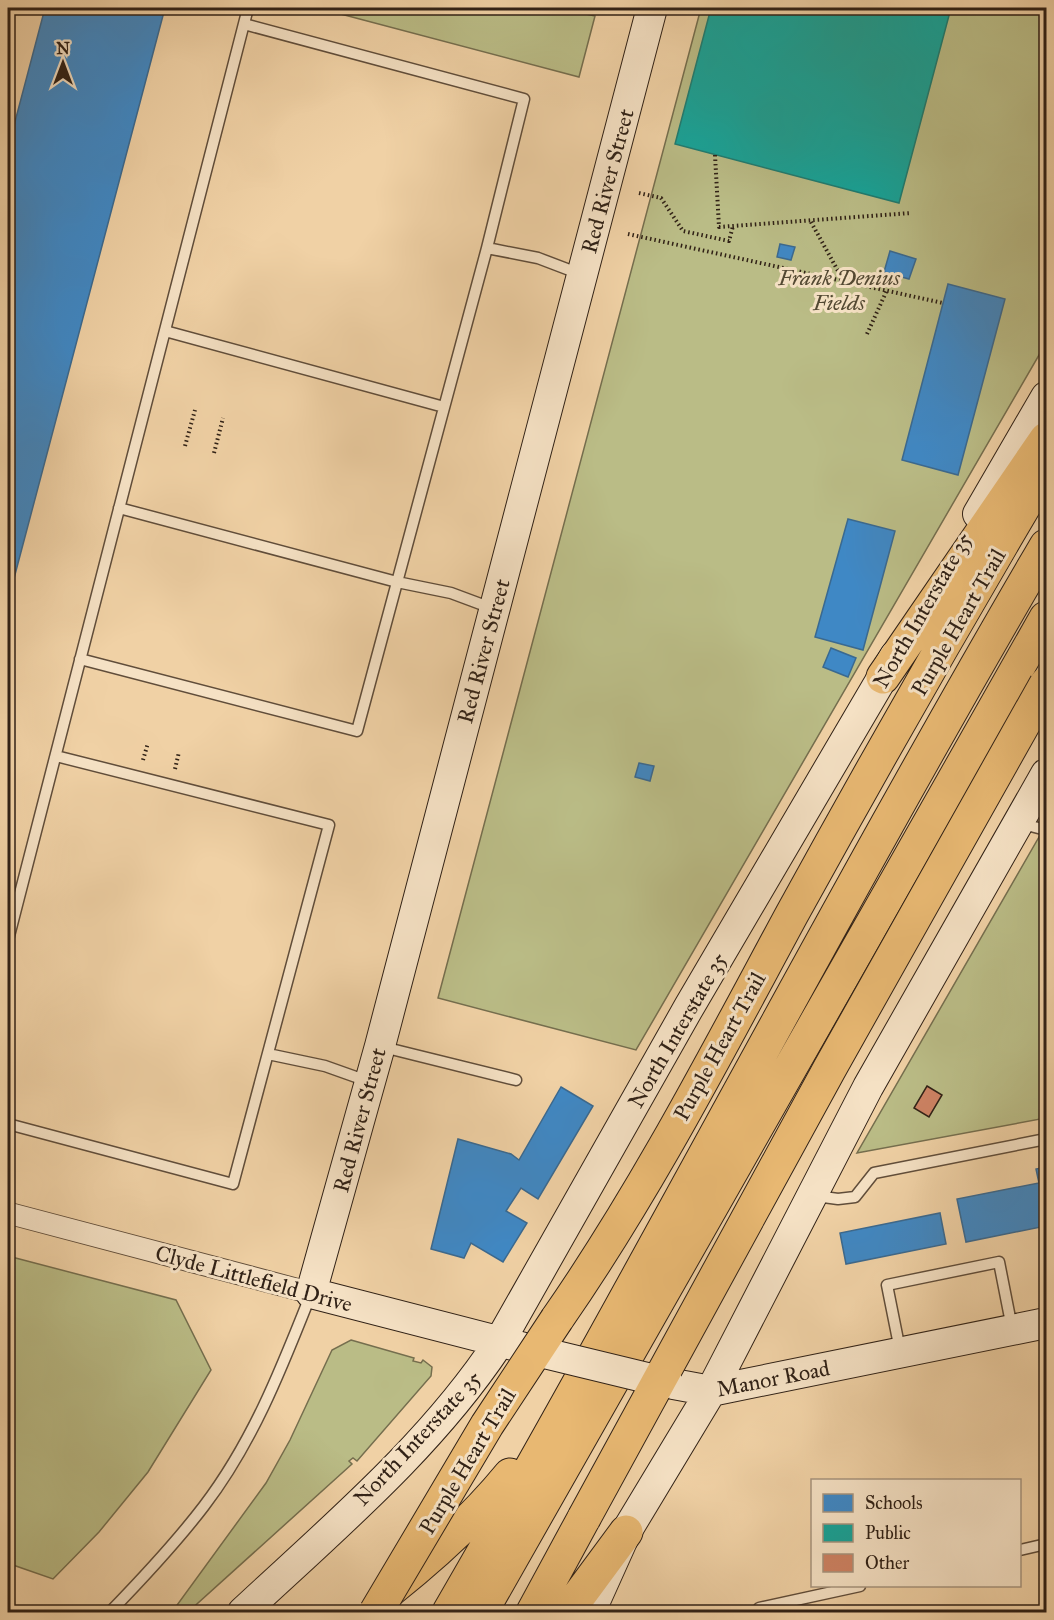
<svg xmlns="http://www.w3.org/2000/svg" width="1054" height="1620" font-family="'IM FELL Great Primer',serif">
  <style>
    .green { fill: #babc86; stroke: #756e4e; stroke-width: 1.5 }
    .schools { fill: #3f88c5; stroke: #3a6990; stroke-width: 1.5 }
    .public { fill: #17a398; stroke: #1e7c71; stroke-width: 1.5 }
    .building { fill: #cd8263; stroke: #302116; stroke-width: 1.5 }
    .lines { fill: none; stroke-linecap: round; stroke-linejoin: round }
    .lane-casing { stroke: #604d3a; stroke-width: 13 }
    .street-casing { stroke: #604d3a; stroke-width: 23 }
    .secondary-casing { stroke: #302116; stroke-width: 32 }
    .highway-casing { stroke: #302116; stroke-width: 35 }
    .path { stroke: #302116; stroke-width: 4; stroke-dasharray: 1.5 3; stroke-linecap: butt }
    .lane { stroke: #f5e1c4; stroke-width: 10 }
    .street { stroke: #f5e1c4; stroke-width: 21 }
    .secondary { stroke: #f5e1c4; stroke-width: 30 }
    .highway { stroke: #e8b872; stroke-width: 33 }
    .secondary-bridge-casing { stroke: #302116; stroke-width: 32; stroke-linecap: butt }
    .highway-bridge-casing { stroke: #302116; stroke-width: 35; stroke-linecap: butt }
    .secondary-bridge { stroke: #f5e1c4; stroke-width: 30 }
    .highway-bridge { stroke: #e8b872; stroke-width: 33 }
    .labels { text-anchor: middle; stroke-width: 6; stroke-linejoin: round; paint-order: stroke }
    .street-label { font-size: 22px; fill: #302116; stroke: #f5e1c4 }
    .park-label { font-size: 22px; font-style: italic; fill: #524832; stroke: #f5e1c4 }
  </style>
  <rect width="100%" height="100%" fill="#f0d1a5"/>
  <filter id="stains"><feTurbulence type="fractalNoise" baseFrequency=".00333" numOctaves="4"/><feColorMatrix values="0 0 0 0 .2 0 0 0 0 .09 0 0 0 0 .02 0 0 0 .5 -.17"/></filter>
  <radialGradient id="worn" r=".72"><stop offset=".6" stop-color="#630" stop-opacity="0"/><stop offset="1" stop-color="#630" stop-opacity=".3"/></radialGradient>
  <!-- green -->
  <path class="green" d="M 318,8 L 559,8 L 595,16 L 579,77 Z
    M 701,8 L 1046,8 L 1046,343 L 636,1050 L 438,998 Z
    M 1046,824 L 1046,1118 L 857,1153 L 1043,830 Z
    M 8,1256 L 176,1300 L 211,1370 L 148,1472 L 99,1532 L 53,1579 L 10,1564 L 8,1567 Z
    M 351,1340 L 414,1358 L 413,1361 L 421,1363 L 423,1360 L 432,1367 L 431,1376 L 357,1461 L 353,1458 L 349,1461 L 352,1464 L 188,1612 L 172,1612 L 266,1483 L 290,1440 L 332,1350 Z"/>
  <!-- schools -->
  <path class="schools" d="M 45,8 L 165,8 L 8,601 L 8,148 Z
    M 780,244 L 795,247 L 791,260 L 777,257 Z
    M 890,251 L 916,259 L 909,279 L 884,272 Z
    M 948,284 L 1005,299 L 958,475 L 902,460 Z
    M 848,519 L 895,531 L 863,650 L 815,637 Z
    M 831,648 L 856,658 L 848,677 L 823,667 Z
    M 639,763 L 654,766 L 650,781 L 635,777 Z
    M 561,1087 L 593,1106 L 538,1199 L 521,1188 L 506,1211 L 527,1223 L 503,1262 L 471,1243 L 464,1258 L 431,1249 L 458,1139 L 511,1154 L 519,1160 Z
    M 1046,1167 L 1046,1226 L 966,1242 L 957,1199 L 1039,1183 L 1036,1169 Z
    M 940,1213 L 946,1244 L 846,1264 L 840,1233 Z"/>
  <!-- public -->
  <path class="public" d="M 711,8 L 951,8 L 899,203 L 675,144 Z"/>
  <!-- building -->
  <path class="building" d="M 927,1086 L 942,1095 L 929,1117 L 914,1108 Z"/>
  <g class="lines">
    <defs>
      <path id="lane" d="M 487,248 L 538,258 L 580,274
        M 165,331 L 444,407
        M 119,508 L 397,582 L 451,593 L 494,609
        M 80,659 L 357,731 L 487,248 L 524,99 L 244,24
        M 1019,823 L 1046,830
        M 8,940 L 248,8
        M 383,1047 L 516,1080
        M 268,1054 L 325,1066 L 370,1082
        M 8,1124 L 233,1184 L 329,825 L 56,756
        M 816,1196 L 838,1199 L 855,1197 L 874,1173 L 1046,1139
        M 900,1350 L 887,1285 L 999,1262 L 1012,1328
        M 1020,1550 L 1046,1544
        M 110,1612 C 143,1578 175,1544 204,1506 C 253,1442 282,1367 311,1294
        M 757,1612 L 759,1608 L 860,1586"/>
      <path id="street" d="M 8,1213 L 311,1293"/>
      <path id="secondary" d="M 978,514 L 1046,397
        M 540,1352 L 311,1293 L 380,1046 L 652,8
        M 668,1383 L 711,1391 L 1046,1323
        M 243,1612 C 333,1528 432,1445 500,1341 L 689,1007 L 895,656
        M 590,1612 L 626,1532 L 711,1391 L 868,1087 L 1046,774"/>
      <path id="highway" d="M 883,677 L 1046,439
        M 557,1319 C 646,1191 718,1051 792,914 C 874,765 959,616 1046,469
        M 390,1590 C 434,1555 474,1519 510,1475
        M 449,1612 C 653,1260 840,897 1046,546
        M 481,1612 L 1046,618
        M 533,1612 L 584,1518
        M 567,1612 L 626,1532"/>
    </defs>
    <!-- lane casing -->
    <use href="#lane" class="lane-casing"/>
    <!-- street casing -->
    <use href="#street" class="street-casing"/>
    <!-- secondary casing -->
    <use href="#secondary" class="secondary-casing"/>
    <!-- highway casing -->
    <use href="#highway" class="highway-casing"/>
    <!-- path -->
    <path class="path" d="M 11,8 L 11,13
      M 590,8 L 604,10
      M 715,155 L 719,227 L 911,213
      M 639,193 L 661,198 L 683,231 L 729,241 L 733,226
      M 811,222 L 843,280
      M 628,234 L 943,303
      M 867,334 L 887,290
      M 185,446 L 195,410
      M 214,453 L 223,418
      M 143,760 L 148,743
      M 175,769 L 179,752"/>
    <!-- lane -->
    <use href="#lane" class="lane"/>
    <!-- street -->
    <use href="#street" class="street"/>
    <!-- secondary -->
    <use href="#secondary" class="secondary"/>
    <!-- highway -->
    <use href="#highway" class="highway"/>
    <defs>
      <path id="secondary-bridge" d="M 540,1352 L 668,1383"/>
      <path id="highway-bridge" d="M 584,1518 L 830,1068 L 1046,684
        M 376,1612 L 487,1425 L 557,1319"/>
    </defs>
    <!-- secondary-bridge casing -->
    <use href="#secondary-bridge" class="secondary-bridge-casing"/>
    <!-- highway-bridge casing -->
    <use href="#highway-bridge" class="highway-bridge-casing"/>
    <!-- secondary-bridge -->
    <use href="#secondary-bridge" class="secondary-bridge"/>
    <!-- highway-bridge -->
    <use href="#highway-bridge" class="highway-bridge"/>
  </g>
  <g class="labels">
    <!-- street labels -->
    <g class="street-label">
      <text transform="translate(607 181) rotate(-75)" y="8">Red River Street</text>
      <text transform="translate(922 610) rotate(-60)" y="8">North Interstate 35</text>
      <text transform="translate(958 622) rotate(-60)" y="8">Purple Heart Trail</text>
      <text transform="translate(483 651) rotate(-75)" y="8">Red River Street</text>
      <text transform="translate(677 1030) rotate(-60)" y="8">North Interstate 35</text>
      <text transform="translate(719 1046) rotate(-61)" y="8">Purple Heart Trail</text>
      <text transform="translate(359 1120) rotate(-75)" y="8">Red River Street</text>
      <text transform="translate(254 1278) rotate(15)" y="8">Clyde Littlefield Drive</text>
      <text transform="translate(773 1378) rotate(-11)" y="8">Manor Road</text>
      <text transform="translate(417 1438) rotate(-47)" y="8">North Interstate 35</text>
      <text transform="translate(467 1461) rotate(-59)" y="8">Purple Heart Trail</text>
    </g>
    <!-- park labels -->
    <g class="park-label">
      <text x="839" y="285">Frank Denius<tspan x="839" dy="25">Fields</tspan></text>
    </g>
  </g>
  <!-- margin -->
  <rect width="1054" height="1620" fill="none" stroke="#f0d1a5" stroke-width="30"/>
  <rect x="9" y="9" width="1036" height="1602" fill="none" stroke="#302116" stroke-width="3"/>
  <rect x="15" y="15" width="1024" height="1590" fill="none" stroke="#302116" stroke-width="1.5"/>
  <!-- legend -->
  <rect x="811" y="1479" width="210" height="108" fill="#f5e1c4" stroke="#a6947e" stroke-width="1.5"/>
  <rect x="823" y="1494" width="30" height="18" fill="#3f88c5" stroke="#a6947e" stroke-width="1.5"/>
  <text x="865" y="1509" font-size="18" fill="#302116">Schools</text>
  <rect x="823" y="1524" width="30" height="18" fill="#17a398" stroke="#a6947e" stroke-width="1.5"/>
  <text x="865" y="1539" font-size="18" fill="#302116">Public</text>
  <rect x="823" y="1554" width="30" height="18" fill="#cd8263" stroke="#a6947e" stroke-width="1.5"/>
  <text x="865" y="1569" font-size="18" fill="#302116">Other</text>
  <!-- north arrow -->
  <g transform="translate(63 63)" stroke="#f5e1c4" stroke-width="4.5" paint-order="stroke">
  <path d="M0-4.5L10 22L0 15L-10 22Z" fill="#302116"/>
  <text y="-9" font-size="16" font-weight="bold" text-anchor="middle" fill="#302116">N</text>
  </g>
  <rect width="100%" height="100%" filter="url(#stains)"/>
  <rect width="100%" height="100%" fill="url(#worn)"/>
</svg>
